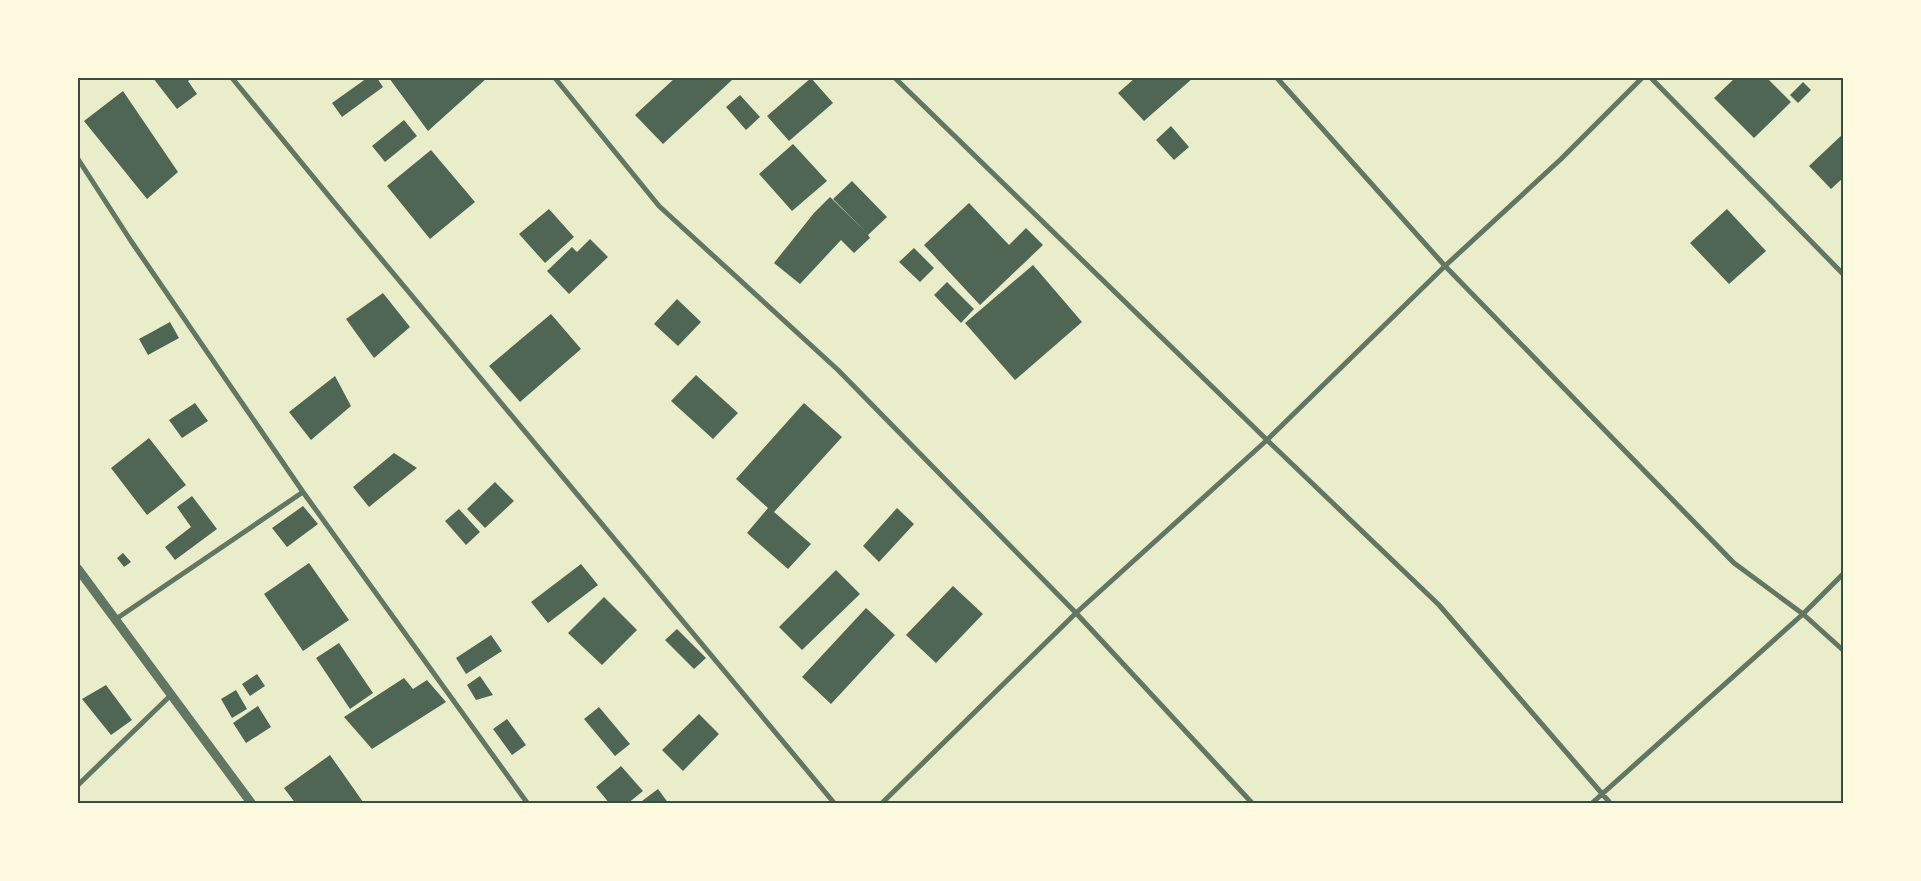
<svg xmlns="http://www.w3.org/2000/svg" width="1921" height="881" font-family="'Varela Round',sans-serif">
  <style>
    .building { fill: #4f6655 }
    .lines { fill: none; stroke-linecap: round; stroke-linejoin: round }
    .minor { stroke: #617663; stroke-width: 5 }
    .tertiary { stroke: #617663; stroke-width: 9 }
    .neatline { fill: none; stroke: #344e41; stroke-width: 2 }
  </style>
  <rect width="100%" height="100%" fill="#e9edc9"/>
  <!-- building -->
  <path class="building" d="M 153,78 L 191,78 L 188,81 L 197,94 L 177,109 Z
    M 367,78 L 377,78 L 383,87 L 342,117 L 332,103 Z
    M 389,78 L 487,78 L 428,131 Z
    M 675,78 L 730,78 L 732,80 L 663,144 L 635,115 Z
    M 811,78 L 833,103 L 789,141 L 767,116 Z
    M 1135,78 L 1193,78 L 1144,121 L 1118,93 Z
    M 1735,78 L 1767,78 L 1791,102 L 1754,138 L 1714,98 Z
    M 1803,82 L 1811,90 L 1798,103 L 1790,95 Z
    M 123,91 L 178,172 L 147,199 L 84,121 Z
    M 740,95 L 760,117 L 746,130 L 726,107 Z
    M 404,120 L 417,136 L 385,162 L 372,146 Z
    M 1171,126 L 1189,147 L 1174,160 L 1156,140 Z
    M 1844,133 L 1844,177 L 1831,189 L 1809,166 Z
    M 793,144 L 827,181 L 792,211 L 759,174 Z
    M 431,150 L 475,202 L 430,239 L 387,186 Z
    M 852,181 L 887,217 L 868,235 L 870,238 L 854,253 L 841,240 L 800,284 L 774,263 L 814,213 L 830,197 L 867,233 L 833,199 Z
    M 969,203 L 1009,245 L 1026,228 L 1043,245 L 980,305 L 924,245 Z
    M 549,209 L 574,237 L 545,263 L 519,234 Z
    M 1727,209 L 1766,251 L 1729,284 L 1690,243 Z
    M 590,239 L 608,257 L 569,294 L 547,271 L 572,247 L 577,252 Z
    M 914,248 L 934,268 L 920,282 L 899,262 Z
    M 1033,265 L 1082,322 L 1015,380 L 965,323 Z
    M 947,282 L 974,309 L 961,323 L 934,295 Z
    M 383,293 L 410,327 L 374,358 L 346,319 Z
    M 677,299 L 701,322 L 678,346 L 654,324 Z
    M 551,314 L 581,349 L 520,402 L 489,366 Z
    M 170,322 L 179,338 L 148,355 L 139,339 Z
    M 696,375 L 738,413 L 713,439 L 671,401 Z
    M 335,376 L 351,406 L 311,440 L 289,412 Z
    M 195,403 L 208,421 L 182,438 L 169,420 Z
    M 804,403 L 842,437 L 774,512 L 811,544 L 788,569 L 747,533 L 768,508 L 736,479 Z
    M 149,438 L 186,485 L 147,515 L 111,468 Z
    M 394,453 L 417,468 L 369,507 L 353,487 Z
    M 495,482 L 514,501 L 485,528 L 467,509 Z
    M 192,496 L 217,529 L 175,560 L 165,547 L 191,527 L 177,507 Z
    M 303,506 L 318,524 L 287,547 L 272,528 Z
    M 897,508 L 914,524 L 879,562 L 863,546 Z
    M 459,509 L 480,532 L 466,545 L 445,521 Z
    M 123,553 L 131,562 L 124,567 L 117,558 Z
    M 309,563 L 349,620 L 303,651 L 264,594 Z
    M 581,564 L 598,585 L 548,623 L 531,602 Z
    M 836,570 L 860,594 L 802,650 L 779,627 Z
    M 953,586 L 983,614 L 936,663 L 906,635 Z
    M 604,597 L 637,630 L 602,665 L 568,633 Z
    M 866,608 L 895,635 L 831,704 L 802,677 Z
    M 677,629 L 706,658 L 694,669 L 665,640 Z
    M 491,635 L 502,651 L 466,674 L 456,658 Z
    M 339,643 L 373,693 L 350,709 L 316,658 Z
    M 257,674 L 265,686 L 250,696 L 242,684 Z
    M 480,676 L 493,695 L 476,700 L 467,685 Z
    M 404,678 L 413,689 L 427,680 L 446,702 L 372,749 L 344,717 Z
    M 106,685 L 132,720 L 111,735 L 82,699 Z
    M 236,690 L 247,709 L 232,718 L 221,699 Z
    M 258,706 L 271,727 L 246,743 L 233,723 Z
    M 599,707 L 630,744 L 615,756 L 584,719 Z
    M 699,714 L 719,734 L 683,771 L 662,750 Z
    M 507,719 L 526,745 L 512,755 L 493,729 Z
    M 330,755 L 363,802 L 360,804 L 296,804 L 284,788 Z
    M 621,766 L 643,791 L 627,804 L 610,804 L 596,787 Z
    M 658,789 L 669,804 L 638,804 Z"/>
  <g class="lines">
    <!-- minor -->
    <path class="minor" d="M 232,78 L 333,201 L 835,804
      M 555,78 L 659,206 L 838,370 L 1076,613 L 1253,804
      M 895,78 L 1267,440 L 1439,605 L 1611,804
      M 1277,78 L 1445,266 L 1734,563 L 1803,614 L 1844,651
      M 1651,78 L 1844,275
      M 78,159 L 131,241 L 303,492 L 528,804
      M 116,619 L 303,492
      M 78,785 L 172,694
      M 881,804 L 1076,613 L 1267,440 L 1445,266 L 1561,159 L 1642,78
      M 1591,804 L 1803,614 L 1844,573"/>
    <!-- tertiary -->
    <path class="tertiary" d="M 78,569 L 252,804"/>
  </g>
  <!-- border -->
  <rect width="1921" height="881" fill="none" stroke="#fefae0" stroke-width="158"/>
  <rect x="79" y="79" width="1763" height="723" class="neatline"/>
</svg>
